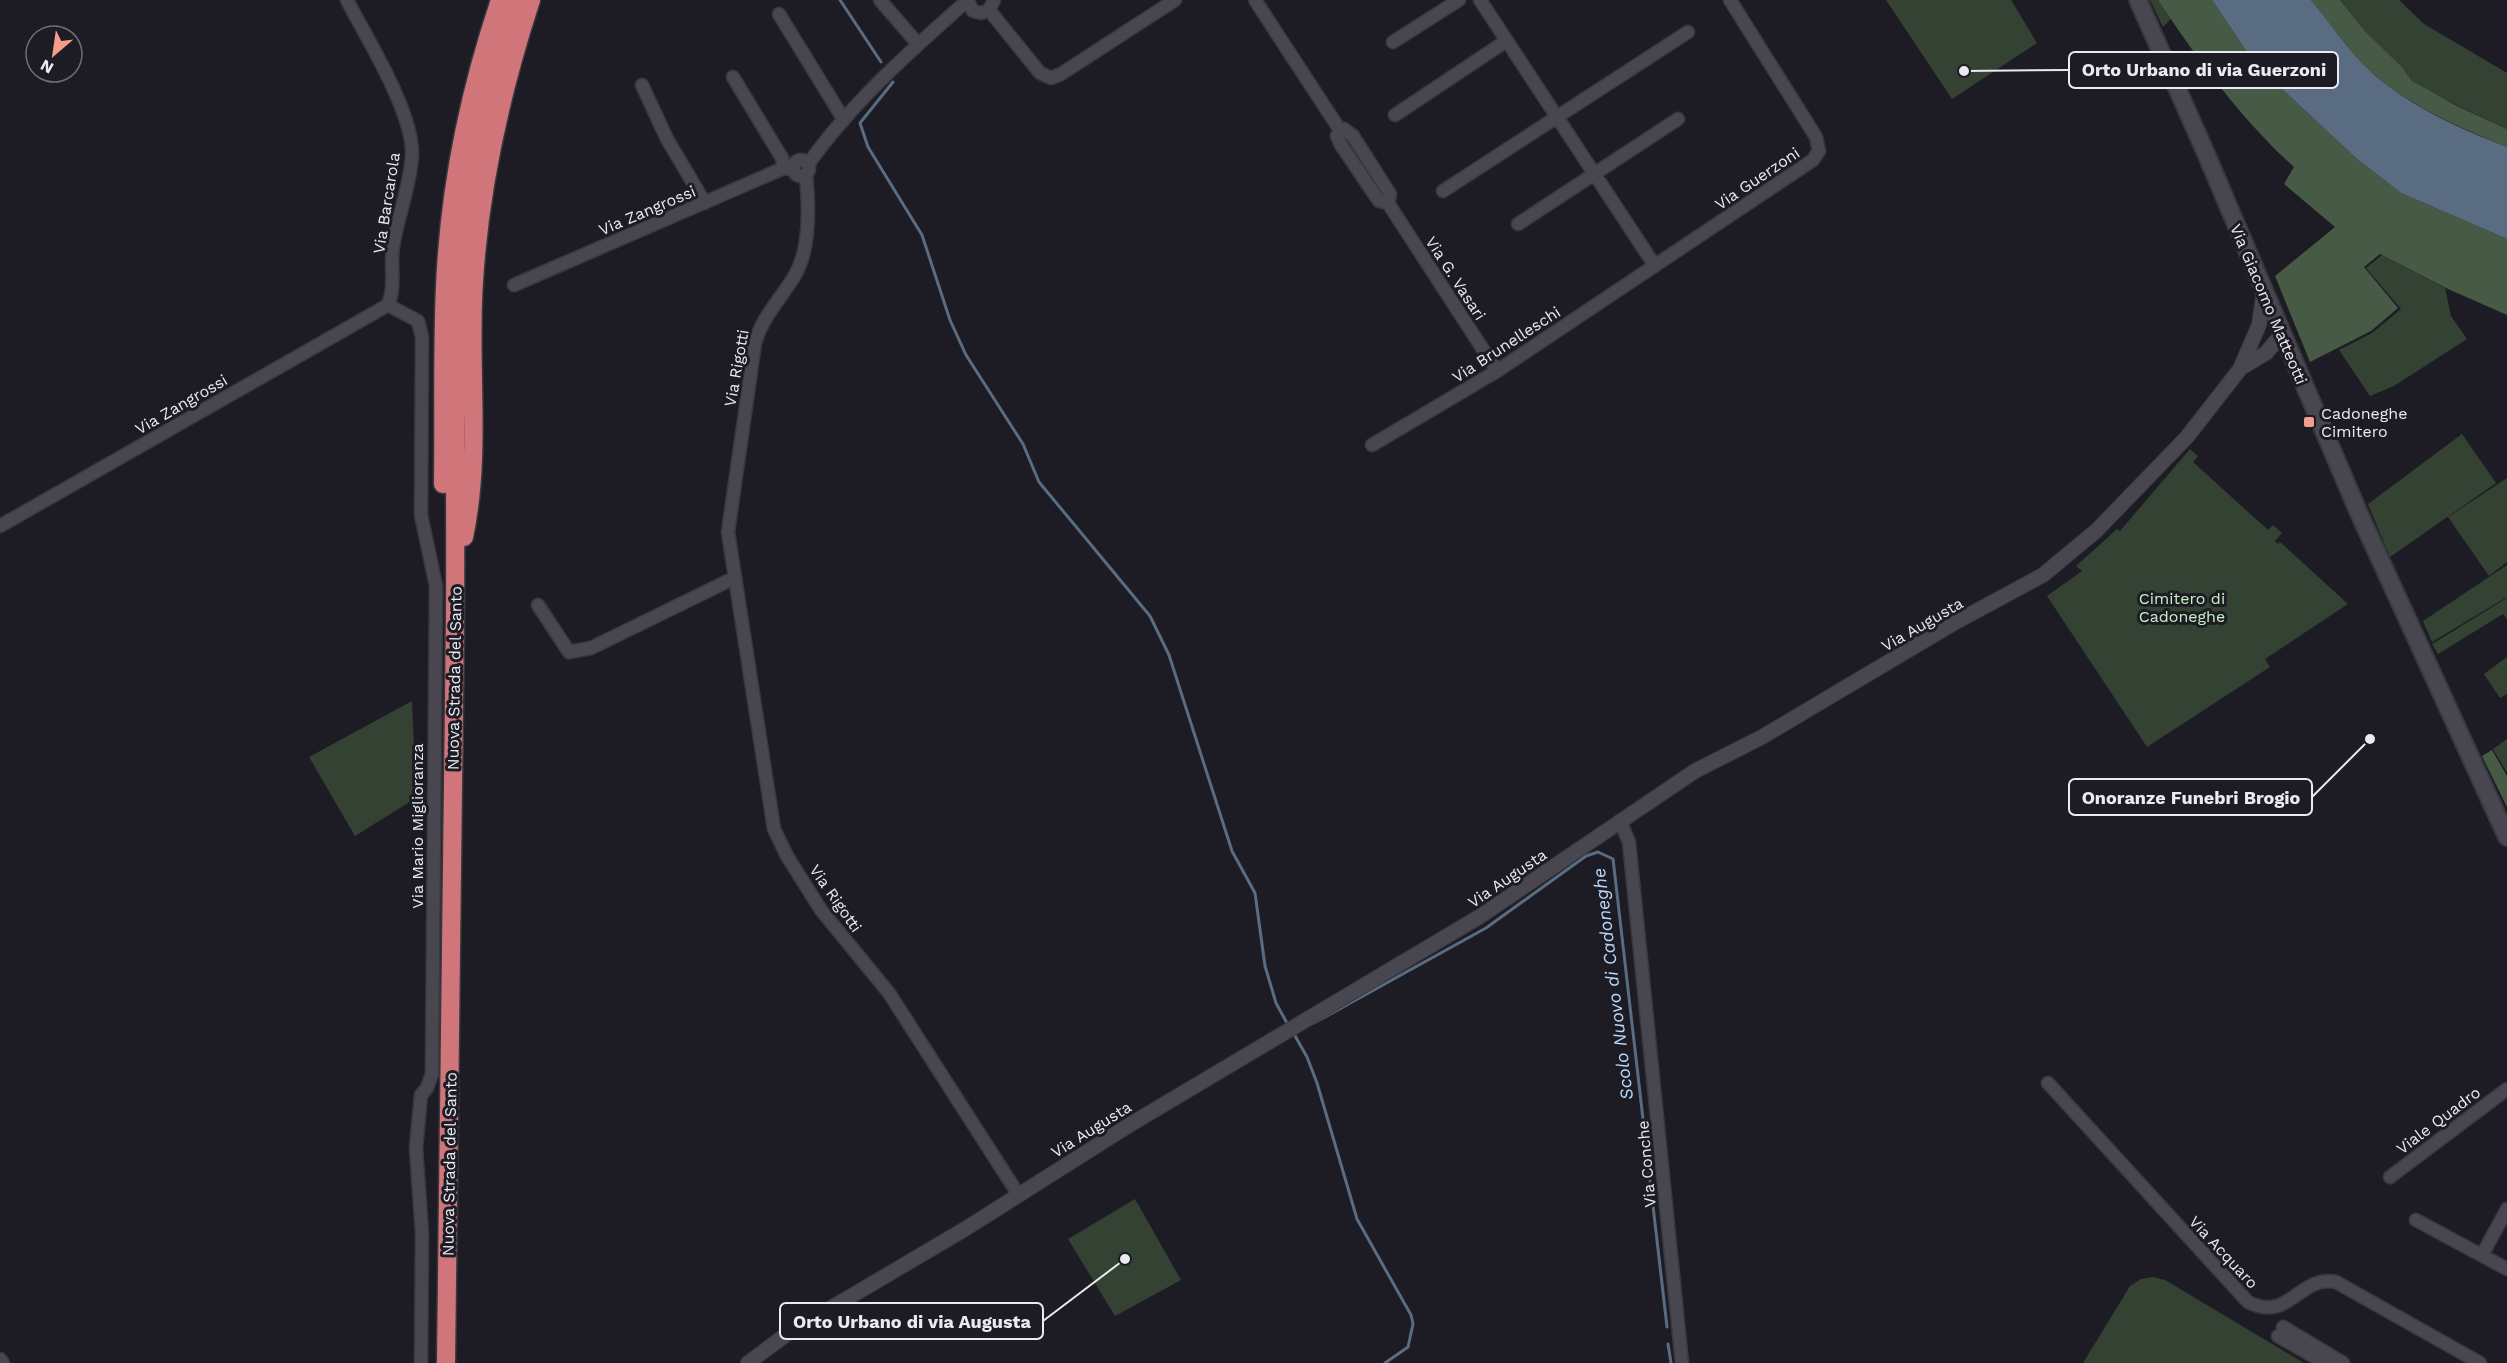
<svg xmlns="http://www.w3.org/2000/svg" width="2507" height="1363" font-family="'Work Sans',sans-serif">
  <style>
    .green { fill: #344233 }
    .forest { fill: #475a46 }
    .water { fill: #596c81 }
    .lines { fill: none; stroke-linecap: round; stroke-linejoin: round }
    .stream { stroke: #596c81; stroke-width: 3 }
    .minor-casing { stroke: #39383f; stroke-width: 15 }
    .tertiary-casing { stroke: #39383f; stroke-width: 16 }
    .secondary-casing { stroke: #39383f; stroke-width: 20 }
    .trunk-casing { stroke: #39383f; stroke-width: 21 }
    .minor { stroke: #484750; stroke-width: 12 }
    .tertiary { stroke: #484750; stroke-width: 14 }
    .secondary { stroke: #484750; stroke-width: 16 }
    .trunk { stroke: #d0767b; stroke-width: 18 }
    .poi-dot { fill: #f49d8b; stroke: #1d1c24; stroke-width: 2 }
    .labels { text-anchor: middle; stroke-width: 6; stroke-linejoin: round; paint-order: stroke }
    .street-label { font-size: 16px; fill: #ebeaf0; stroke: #1d1c24 }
    .poi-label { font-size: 16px; fill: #ebeaf0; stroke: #1d1c24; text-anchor: start }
    .park-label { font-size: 16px; fill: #c7efc5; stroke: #1d1c24 }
    .water-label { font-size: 18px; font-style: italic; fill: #bad9fa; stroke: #1d1c24 }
    .leader { fill: none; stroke: #ebeaf0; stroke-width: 2 }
    .callout-dot { fill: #ebeaf0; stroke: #1d1c24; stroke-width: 2 }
    .callout { fill: #1d1c24; stroke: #ebeaf0; stroke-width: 2 }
    .callout-label { font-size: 18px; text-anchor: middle; font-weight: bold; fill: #ebeaf0 }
  </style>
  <rect width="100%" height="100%" fill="#1d1c24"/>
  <!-- green -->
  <path class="green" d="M 1886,0 L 2011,0 L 2037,43 L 1952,99 Z
    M 2150,0 L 2158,0 L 2171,19 L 2163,27 Z
    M 2340,0 L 2399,0 L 2424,24 L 2507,73 L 2507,129 L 2431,93 L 2412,81 L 2402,67 L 2364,30 Z
    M 2382,255 L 2445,288 L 2451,316 L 2467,339 L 2394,386 L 2370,396 L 2339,350 L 2372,333 L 2401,309 L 2366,268 Z
    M 2462,434 L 2496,483 L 2390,557 L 2368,504 Z
    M 2190,449 L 2198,456 L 2193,462 L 2268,530 L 2273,525 L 2282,533 L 2275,541 L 2278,544 L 2280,542 L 2348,604 L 2265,659 L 2270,667 L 2147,747 L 2047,596 L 2082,571 L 2076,566 L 2117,529 L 2120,531 Z
    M 2507,478 L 2507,562 L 2489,576 L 2448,517 Z
    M 2507,565 L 2507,597 L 2432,642 L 2423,621 Z
    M 2507,598 L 2507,619 L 2503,614 L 2438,654 L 2432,644 Z
    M 2507,657 L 2507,694 L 2500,698 L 2484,674 Z
    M 412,701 L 416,798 L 355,836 L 309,757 Z
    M 2507,739 L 2507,773 L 2493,749 Z
    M 1135,1199 L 1181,1280 L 1115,1316 L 1068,1239 Z
    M 2153,1277 L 2165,1280 L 2304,1363 L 2083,1363 L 2130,1286 L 2141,1279 Z"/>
  <!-- forest -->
  <path class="forest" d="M 2158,0 L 2212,0 L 2255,64 L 2357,159 L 2401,193 L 2507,239 L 2507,315 L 2448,289 L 2380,254 L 2364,267 L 2398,308 L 2371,331 L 2310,362 L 2275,276 L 2335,227 L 2284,184 L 2294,167 C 2240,118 2198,60 2158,0 Z
    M 2311,0 L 2340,0 L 2364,30 L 2402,67 L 2412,81 L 2455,105 L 2507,129 L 2507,147 C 2458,127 2402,103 2364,65 C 2344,45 2329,21 2311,0 Z
    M 2492,750 L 2507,776 L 2507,807 L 2482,756 Z"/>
  <!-- water -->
  <path class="water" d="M 2212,0 L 2311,0 C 2329,21 2344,45 2364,65 C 2402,103 2458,128 2507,147 L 2507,239 L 2401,193 L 2357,159 L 2255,64 Z"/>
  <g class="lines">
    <!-- stream -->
    <path class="stream" d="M 840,0 L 881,62
      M 893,82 L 860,123 L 868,147 L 922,235 L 950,320 L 966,355 L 1023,444 L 1039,482 L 1150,616 L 1169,655 L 1232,851 L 1255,893 L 1265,966 L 1276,1003 L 1288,1025
      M 1314,1023 L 1486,928 L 1586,856 L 1598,852 L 1613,859 L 1667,1327
      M 1294,1034 L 1307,1057 L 1317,1083 L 1357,1219 L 1411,1315 L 1413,1324 L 1408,1347 L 1385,1363
      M 1668,1344 L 1671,1363"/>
    <defs>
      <path id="minor" d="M 880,0 L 918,44
        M 967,0 L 973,11 L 981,13 L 989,10 L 994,0
        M 1255,0 L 1340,130 L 1337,136 L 1341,145 L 1379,201 L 1388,203 L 1497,371
        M 1480,0 L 1655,266
        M 989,10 L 1040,73 L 1051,78 L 1061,74 L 1175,0
        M 779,14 L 844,120
        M 1393,42 L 1459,0
        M 733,77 L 782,158 L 784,168
        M 642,85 L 667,139 L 705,203
        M 1395,115 L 1506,41
        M 1340,130 L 1344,129 L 1353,136 L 1390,194 L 1388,203
        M793 168a8 8 0 1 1 16 0a8 8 0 1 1-16 0Z
        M 809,163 C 851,104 907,54 961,6 L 967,4
        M 806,175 C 809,205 811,248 795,275 C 781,299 763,315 755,343 L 728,532 L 774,829 L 787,856 L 821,910 L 889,993 L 1018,1194
        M 1443,191 L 1688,32
        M 1518,224 L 1678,119
        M 514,285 L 784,168 L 793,170
        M 388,305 L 418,321 L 422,337 L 421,515 L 436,586 L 432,1074 L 427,1088 L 421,1095 L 416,1148 L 422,1233 L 421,1363
        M 1372,445 L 1497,371 L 1813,160 L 1819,151 L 1816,137 L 1730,0
        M 0,526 L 388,305 C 396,287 390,265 393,246 C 398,216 410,186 412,156 C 414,113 367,39 347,0
        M 538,605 L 569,652 L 591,648 L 734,578
        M 1620,821 L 1629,842 L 1682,1363
        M 2048,1083 L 2248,1302 C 2290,1323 2298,1275 2336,1282 L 2480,1363
        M 2390,1177 L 2507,1089
        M 2416,1220 L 2507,1269
        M 2482,1255 L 2507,1209
        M 2283,1327 L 2343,1363
        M 2278,1336 L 2325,1363
        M 0,1359 L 3,1363"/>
      <path id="tertiary" d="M 2241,368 L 2266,353 L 2282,334
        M 748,1363 L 787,1334 L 965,1229 L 1131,1124 L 1479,917 L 1695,771 L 1762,737 L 1954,623 L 2043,575 L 2096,531 L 2187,437 L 2240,369 L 2259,325 L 2264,291"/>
      <path id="secondary" d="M 2138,0 L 2204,149 L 2358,511 L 2507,837"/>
      <path id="trunk" d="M 443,484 C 444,418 442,352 445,287 C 449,190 469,92 500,0
        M 464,537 C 482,453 468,365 474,281 C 480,184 501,92 531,0
        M 446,1363 C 449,1115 452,867 455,620 C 457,412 443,198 515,0"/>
    </defs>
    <!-- minor casing -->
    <use href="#minor" class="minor-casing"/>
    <!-- tertiary casing -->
    <use href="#tertiary" class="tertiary-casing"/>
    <!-- secondary casing -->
    <use href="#secondary" class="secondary-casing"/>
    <!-- trunk casing -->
    <use href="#trunk" class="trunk-casing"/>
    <!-- minor -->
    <use href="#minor" class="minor"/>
    <!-- tertiary -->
    <use href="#tertiary" class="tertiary"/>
    <!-- secondary -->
    <use href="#secondary" class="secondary"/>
    <!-- trunk -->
    <use href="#trunk" class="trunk"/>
  </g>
  <!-- markers -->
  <rect class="poi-dot" x="2303" y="416" width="12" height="12" rx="3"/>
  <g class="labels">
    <!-- street labels -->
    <g class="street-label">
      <text transform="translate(1757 178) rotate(-34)" y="6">Via Guerzoni</text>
      <text transform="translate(386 203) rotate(-81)" y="6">Via Barcarola</text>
      <text transform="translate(647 210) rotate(-23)" y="6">Via Zangrossi</text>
      <text transform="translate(1456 278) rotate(57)" y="6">Via G. Vasari</text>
      <text transform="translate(2269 304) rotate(67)" y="6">Via Giacomo Matteotti</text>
      <text transform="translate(1506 344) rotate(-33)" y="6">Via Brunelleschi</text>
      <text transform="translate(736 368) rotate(-80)" y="6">Via Rigotti</text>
      <text transform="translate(181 404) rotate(-30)" y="6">Via Zangrossi</text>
      <text transform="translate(1922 624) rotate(-30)" y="6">Via Augusta</text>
      <text transform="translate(454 678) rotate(-89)" y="6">Nuova Strada del Santo</text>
      <text transform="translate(417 826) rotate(-90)" y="6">Via Mario Miglioranza</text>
      <text transform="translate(1507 878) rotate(-34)" y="6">Via Augusta</text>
      <text transform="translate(836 898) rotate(55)" y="6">Via Rigotti</text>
      <text transform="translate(2438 1120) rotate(-37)" y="6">Viale Quadro</text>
      <text transform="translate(1091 1129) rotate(-32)" y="6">Via Augusta</text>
      <text transform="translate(449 1164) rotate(-89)" y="6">Nuova Strada del Santo</text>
      <text transform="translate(1646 1164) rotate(-95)" y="6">Via Conche</text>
      <text transform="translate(2224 1252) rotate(47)" y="6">Via Acquaro</text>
    </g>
    <!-- poi labels -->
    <g class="poi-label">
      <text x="2321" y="419">Cadoneghe<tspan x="2321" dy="18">Cimitero</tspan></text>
    </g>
    <!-- park labels -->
    <g class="park-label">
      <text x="2182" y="604">Cimitero di<tspan x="2182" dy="18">Cadoneghe</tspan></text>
    </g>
    <!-- water labels -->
    <g class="water-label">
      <text transform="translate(1613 984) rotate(-97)" y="6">Scolo Nuovo di Cadoneghe</text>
    </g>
  </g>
  <!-- callouts -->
  <path class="leader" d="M1964 71L2069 70M2370 739L2312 797M1125 1259L1043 1321"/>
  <g class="callout-dot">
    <circle cx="1964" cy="71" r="6"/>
    <circle cx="2370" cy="739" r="6"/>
    <circle cx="1125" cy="1259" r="6"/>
  </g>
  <g class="callout">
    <rect x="2069" y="52" width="269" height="36" rx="6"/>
    <rect x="2069" y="779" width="243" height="36" rx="6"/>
    <rect x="780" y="1303" width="263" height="36" rx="6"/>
  </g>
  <g class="callout-label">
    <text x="2204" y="76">Orto Urbano di via Guerzoni</text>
    <text x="2191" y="804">Onoranze Funebri Brogio</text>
    <text x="912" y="1328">Orto Urbano di via Augusta</text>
  </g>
  <!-- north arrow -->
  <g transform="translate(54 54) rotate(209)"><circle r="28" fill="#1d1c24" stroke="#6f6e76" stroke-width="1.5"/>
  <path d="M0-4.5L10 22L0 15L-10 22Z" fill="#f49d8b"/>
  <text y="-9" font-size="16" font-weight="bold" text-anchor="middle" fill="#ebeaf0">N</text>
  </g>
</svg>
